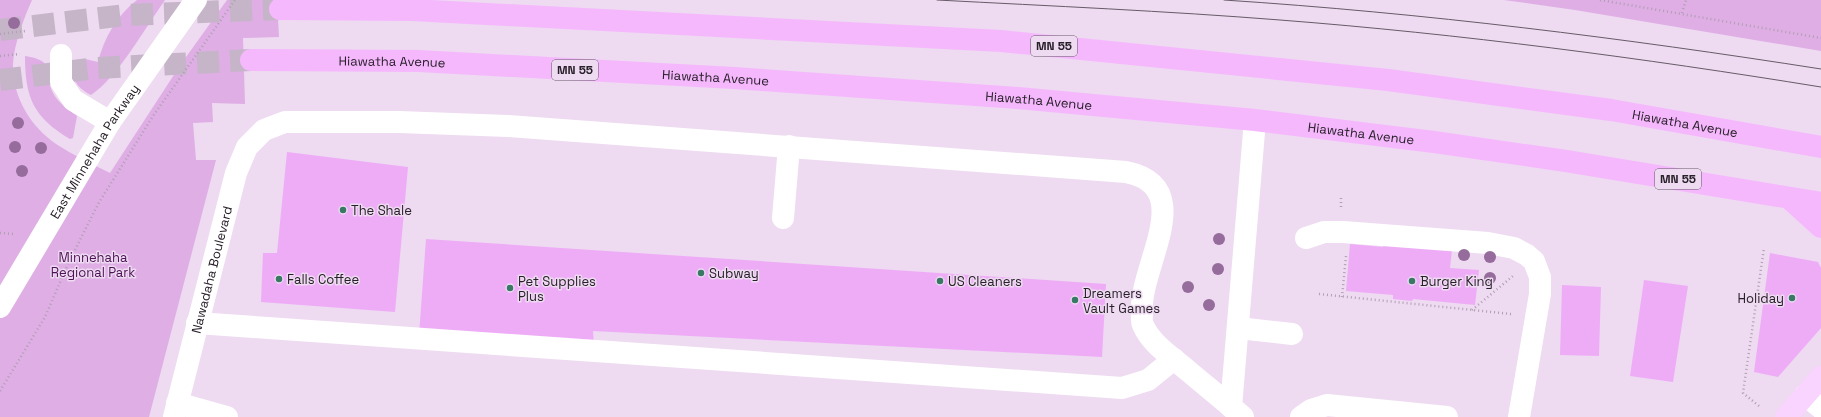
<svg xmlns="http://www.w3.org/2000/svg" width="1821" height="417" font-family="'Space Grotesk',sans-serif">
  <style>
    .green { fill: #deaee5 }
    .building { fill: #eeacf7 }
    .lines { fill: none; stroke-linecap: round; stroke-linejoin: round }
    .highway-tunnel { stroke: #c6b5c9; stroke-width: 22; stroke-dasharray: 22 11; stroke-linecap: butt }
    .path { stroke: #b09fb2; stroke-width: 2.5; stroke-dasharray: 1 3; stroke-linecap: butt }
    .minor { stroke: #fff; stroke-width: 22 }
    .major { stroke: #f9d4fe; stroke-width: 22 }
    .highway { stroke: #f5b8fd; stroke-width: 22 }
    .tram { stroke: #675b68; stroke-width: 1 }
    .tree { fill: #956c9b }
    .poi-dot { fill: #387865; stroke: #eedaf1; stroke-width: 1.5 }
    .labels { text-anchor: middle; stroke-width: 3; stroke-linejoin: round; paint-order: stroke }
    .shield { fill: #eedaf1; stroke: #635865; stroke-width: 1 }
    .shield-label { font-size: 12px; font-weight: bold; fill: #282029 }
    .street-label { font-size: 13px; fill: #282029; stroke: #eedaf1 }
    .poi-label { font-size: 13px; fill: #282029; stroke: #eedaf1; text-anchor: start }
    .park-label { font-size: 13px; fill: #4c1255; stroke: #eedaf1 }
  </style>
  <rect width="100%" height="100%" fill="#eedaf1"/>
  <!-- green -->
  <path class="green" d="M 0,0 L 32,0 C 24,18 14,44 13,64 C 12,96 30,126 56,144 C 73,155 92,164 110,173 L 181,64 L 227,0 L 277,0 L 279,37 L 243,38 L 245,104 L 212,103 L 213,122 L 193,123 L 196,160 L 216,160 L 149,417 L 0,417 Z
    M 137,0 L 165,0 C 145,28 118,77 91,95 C 76,88 67,74 77,60 L 85,59 L 98,62 C 104,38 117,15 137,0 Z
    M 1504,0 L 1821,0 L 1821,51 L 1575,10 Z
    M 25,56 C 57,61 42,71 53,93 C 58,103 68,109 77,116 L 73,138 L 70,139 C 33,117 25,97 25,56 Z"/>
  <!-- building -->
  <path class="building" d="M 287,152 L 408,167 L 395,312 L 261,302 L 263,253 L 277,253 Z
    M 426,239 L 1106,284 L 1102,357 L 593,331 L 594,345 L 419,335 Z
    M 1384,243 L 1452,250 L 1450,268 L 1479,270 L 1475,305 L 1413,299 L 1412,301 L 1393,299 L 1393,295 L 1346,291 L 1350,244 L 1383,247 Z
    M 1770,253 L 1818,262 L 1821,268 L 1821,328 L 1778,377 L 1754,372 Z
    M 1644,280 L 1688,286 L 1673,382 L 1630,376 Z
    M 1562,285 L 1601,287 L 1599,356 L 1560,355 Z"/>
  <g class="lines">
    <!-- highway-tunnel -->
    <path class="highway-tunnel" d="M 0,30 L 125,15 L 280,9
      M 0,80 L 97,68 L 251,60"/>
    <!-- path -->
    <path class="path" d="M 1600,0 L 1821,38
      M 1682,13 L 1686,0
      M 0,34 L 25,31
      M 0,56 L 20,54
      M 1341,207 L 1341,196
      M 0,233 L 14,234
      M 1319,294 L 1511,314
      M 1342,297 L 1346,256
      M 1472,310 L 1513,276
      M 0,391 L 45,317 L 68,264 L 98,204 L 153,116 L 235,0
      M 1759,406 L 1743,393 L 1764,248"/>
    <!-- minor -->
    <g class="minor">
      <path d="M 61,55 L 61,82 L 73,100 L 110,122"/>
      <path d="M 783,218 L 789,146"/>
      <path d="M 1306,238 L 1324,232 L 1343,232 L 1488,243 L 1514,248 L 1527,255 L 1534,261 L 1540,277 L 1540,294 L 1519,417"/>
      <path id="s1" d="M 0,307 L 110,122 L 196,0"/>
      <path d="M 197,323 L 1122,388 L 1148,380 L 1174,359"/>
      <path d="M 1238,328 L 1292,334"/>
      <path d="M 1805,395 L 1821,408"/>
      <path d="M 177,403 L 227,417"/>
      <path d="M 1231,407 L 1255,120"/>
      <path id="s2" d="M 174,417 L 236,173 L 247,147 L 264,130 L 285,122 L 399,122 L 508,126 L 1126,172 C 1200,187 1138,267 1142,313 C 1142,316 1141,321 1143,325 C 1151,344 1172,357 1187,370 C 1206,386 1225,401 1243,417"/>
      <path d="M 1301,417 L 1311,410 L 1327,405 L 1447,417"/>
    </g>
    <!-- major -->
    <path class="major" d="M 1786,417 L 1821,377"/>
    <!-- highway -->
    <g class="highway">
      <path id="s3" d="M 280,9 L 412,10 L 1001,41 L 1388,80 L 1611,110 L 1821,147"/>
      <path id="s4" d="M 251,60 L 419,61 L 734,78 L 1018,98 L 1255,120 L 1434,142 L 1566,161 L 1821,203"/>
      <path d="M 1789,198 L 1821,227"/>
    </g>
    <!-- tram -->
    <path class="tram" d="M 937,0 C 1051,6 1166,11 1280,20 C 1461,34 1642,58 1821,87
      M 1224,0 C 1424,13 1623,38 1821,69"/>
  </g>
  <!-- trees -->
  <g class="tree">
    <circle cx="14" cy="23" r="6"/>
    <circle cx="18" cy="123" r="6"/>
    <circle cx="15" cy="147" r="6"/>
    <circle cx="41" cy="148" r="6"/>
    <circle cx="22" cy="171" r="6"/>
    <circle cx="1219" cy="239" r="6"/>
    <circle cx="1464" cy="255" r="6"/>
    <circle cx="1490" cy="257" r="6"/>
    <circle cx="1218" cy="269" r="6"/>
    <circle cx="1490" cy="278" r="6"/>
    <circle cx="1188" cy="287" r="6"/>
    <circle cx="1209" cy="305" r="6"/>
  </g>
  <!-- markers -->
  <g class="poi-dot">
    <circle cx="343" cy="210" r="4"/>
    <circle cx="701" cy="273" r="4"/>
    <circle cx="279" cy="279" r="4"/>
    <circle cx="940" cy="281" r="4"/>
    <circle cx="1412" cy="281" r="4"/>
    <circle cx="510" cy="288" r="4"/>
    <circle cx="1792" cy="298" r="4"/>
    <circle cx="1075" cy="300" r="4"/>
  </g>
  <g class="labels">
    <!-- shield labels -->
    <g class="shield">
      <rect x="1031" y="36" width="46" height="20" rx="3"/>
      <rect x="552" y="60" width="46" height="20" rx="3"/>
      <rect x="1655" y="169" width="46" height="20" rx="3"/>
    </g>
    <g class="shield-label">
      <text x="1054" y="50">MN 55</text>
      <text x="575" y="74">MN 55</text>
      <text x="1678" y="183">MN 55</text>
    </g>
    <!-- street labels -->
    <g class="street-label">
      <text dy="5" stroke="none"><textPath href="#s4" startOffset="141">Hiawatha Avenue</textPath></text>
      <text dy="5" stroke="none"><textPath href="#s4" startOffset="465">Hiawatha Avenue</textPath></text>
      <text dy="5" stroke="none"><textPath href="#s4" startOffset="789">Hiawatha Avenue</textPath></text>
      <text dy="5" stroke="none"><textPath href="#s3" startOffset="1411">Hiawatha Avenue</textPath></text>
      <text dy="5" stroke="none"><textPath href="#s4" startOffset="1113">Hiawatha Avenue</textPath></text>
      <text dy="5" stroke="none"><textPath href="#s1" startOffset="182">East Minnehaha Parkway</textPath></text>
      <text dy="5" stroke="none"><textPath href="#s2" startOffset="152">Nawadaha Boulevard</textPath></text>
    </g>
    <!-- poi labels -->
    <g class="poi-label">
      <text x="351" y="215">The Shale</text>
      <text x="709" y="278">Subway</text>
      <text x="287" y="284">Falls Coffee</text>
      <text x="518" y="286">Pet Supplies<tspan x="518" dy="15">Plus</tspan></text>
      <text x="948" y="286">US Cleaners</text>
      <text x="1420" y="286">Burger King</text>
      <text x="1083" y="298">Dreamers<tspan x="1083" dy="15">Vault Games</tspan></text>
      <text x="1784" y="303" text-anchor="end">Holiday</text>
    </g>
    <!-- park labels -->
    <g class="park-label">
      <text x="93" y="262">Minnehaha<tspan x="93" dy="15">Regional Park</tspan></text>
    </g>
  </g>
</svg>
